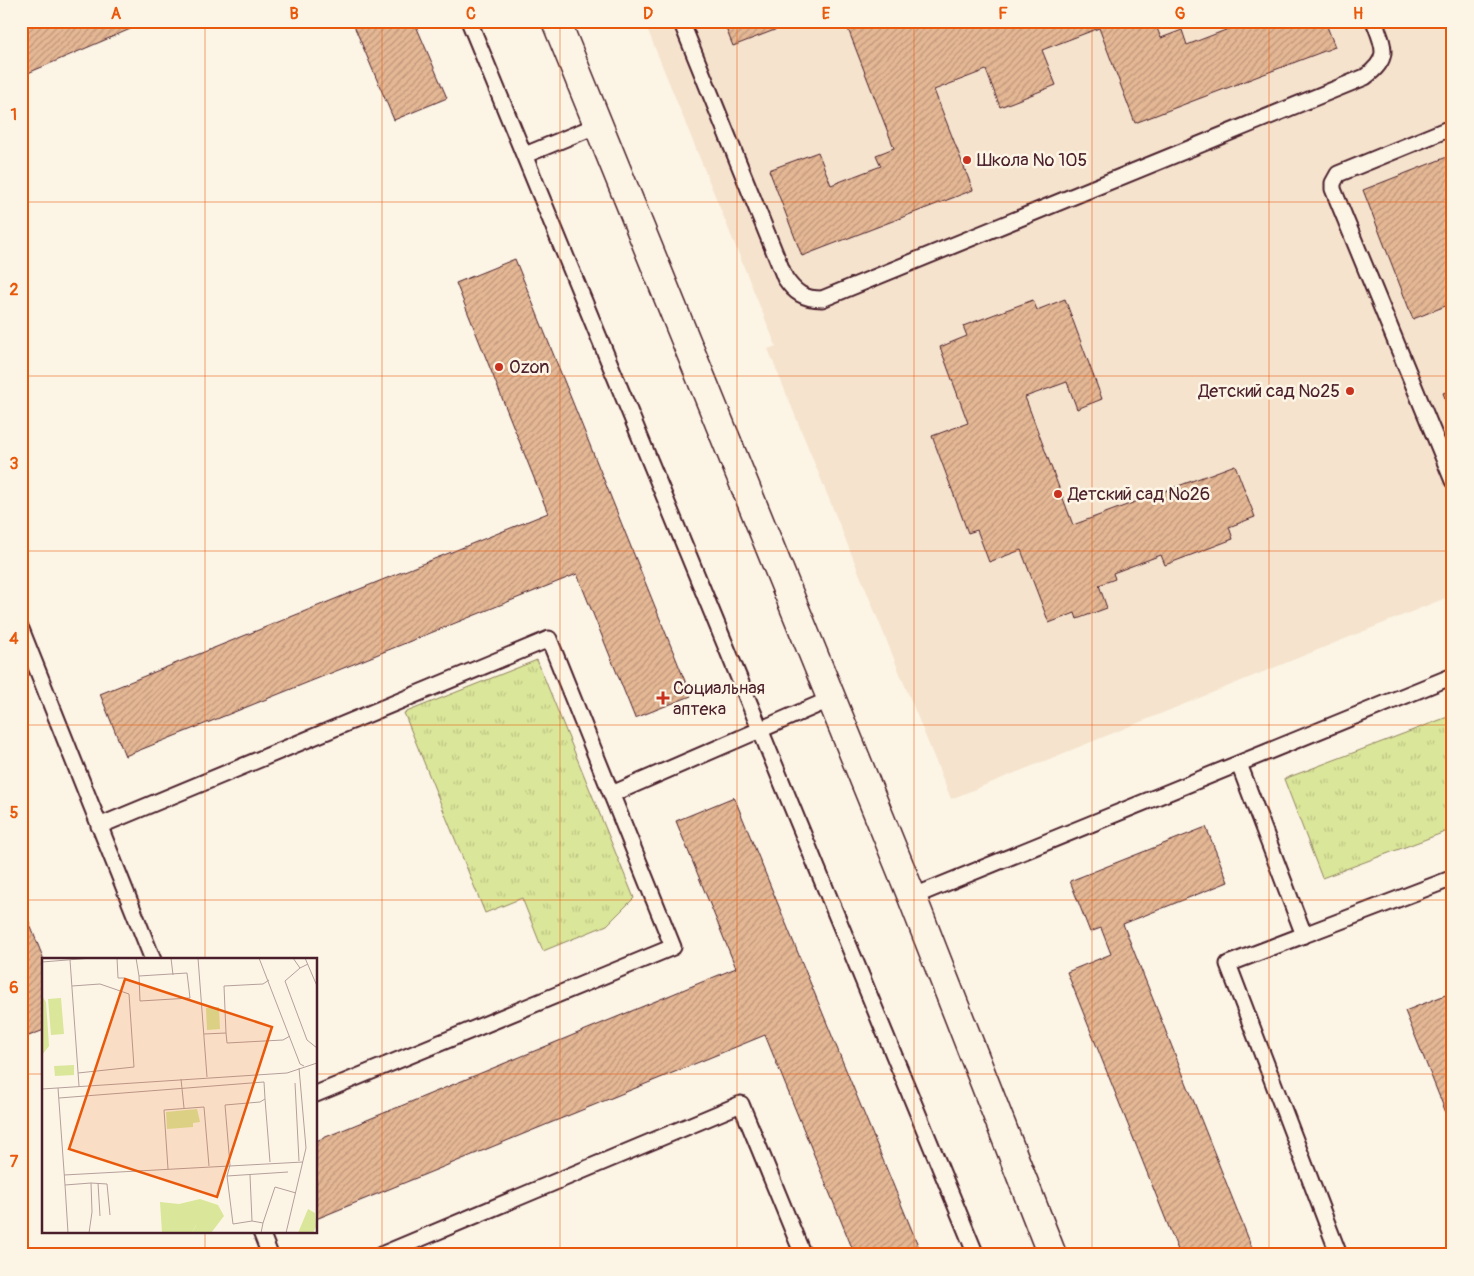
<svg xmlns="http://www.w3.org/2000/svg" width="1474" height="1276" font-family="Pangolin,sans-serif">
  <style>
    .built { fill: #f5e3cd }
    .park { fill: url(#park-tufts); stroke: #928262 }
    .building { fill: url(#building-hatch); stroke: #4a1f2b }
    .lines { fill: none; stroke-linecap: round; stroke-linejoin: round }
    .lane-casing { stroke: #4a1f2b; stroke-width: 19 }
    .street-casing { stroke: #4a1f2b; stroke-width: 31 }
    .lane { stroke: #fcf5e5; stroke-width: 15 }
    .street { stroke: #fcf5e5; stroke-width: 28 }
    .grid { fill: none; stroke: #e8590c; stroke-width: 1; stroke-opacity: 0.55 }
    .poi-dot { fill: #c8321e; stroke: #fcf5e5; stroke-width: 2 }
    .labels { text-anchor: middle; stroke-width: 5; stroke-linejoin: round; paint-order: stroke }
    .poi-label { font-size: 18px; fill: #4a1f2b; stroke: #fcf5e5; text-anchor: start }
    .inset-road { fill: none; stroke: #b59f9b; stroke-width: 1 }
    .view { fill: #e8590c; fill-opacity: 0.15; stroke: #e8590c; stroke-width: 2.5 }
    .inset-edge { fill: none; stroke: #4a1f2b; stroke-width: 2.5 }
    .neatline { fill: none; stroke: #e8590c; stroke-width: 2 }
    .grid-label { font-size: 16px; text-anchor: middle; font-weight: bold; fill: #e8590c }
  </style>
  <defs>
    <pattern id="park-tufts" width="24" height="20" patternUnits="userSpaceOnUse" patternTransform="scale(1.25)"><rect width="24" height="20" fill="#dae699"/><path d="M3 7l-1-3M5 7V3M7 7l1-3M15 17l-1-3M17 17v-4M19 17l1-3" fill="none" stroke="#bdc584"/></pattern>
    <pattern id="building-hatch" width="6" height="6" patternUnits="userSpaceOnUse" patternTransform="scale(1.25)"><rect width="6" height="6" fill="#e5b895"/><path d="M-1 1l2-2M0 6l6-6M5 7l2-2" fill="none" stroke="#bc957a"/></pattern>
  </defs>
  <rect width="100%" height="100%" fill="#fcf5e5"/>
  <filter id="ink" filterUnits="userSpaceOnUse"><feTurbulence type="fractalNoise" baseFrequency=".02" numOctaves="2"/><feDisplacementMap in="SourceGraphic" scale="10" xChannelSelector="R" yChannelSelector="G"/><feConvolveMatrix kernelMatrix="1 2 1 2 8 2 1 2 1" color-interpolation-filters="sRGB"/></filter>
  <g filter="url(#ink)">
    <!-- built -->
    <path class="built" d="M 644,21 L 1453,21 L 1453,595 L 951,799 L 768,349 L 776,346 Z"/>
    <!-- park -->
    <path class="park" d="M 537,660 L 634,898 L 607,925 L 543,951 L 522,898 L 485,913 L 404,713 Z
      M 1453,715 L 1453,829 L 1322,878 L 1284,779 Z"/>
    <!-- building -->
    <path class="building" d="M 21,21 L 149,21 L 21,76 Z
      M 352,21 L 414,21 L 447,98 L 394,120 Z
      M 723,21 L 798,21 L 733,46 Z
      M 845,21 L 1154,21 L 1161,38 L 1182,30 L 1187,45 L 1249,21 L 1325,21 L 1335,47 L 1135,123 L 1099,28 L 1042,50 L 1056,85 L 1000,107 L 986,70 L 934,90 L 973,190 L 802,256 L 769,170 L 818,152 L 831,185 L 881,166 L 876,155 L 894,148 Z
      M 1453,147 L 1453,303 L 1413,319 L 1363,190 L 1452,155 L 1449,149 Z
      M 515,259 L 691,696 L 635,718 L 577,574 L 125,756 L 100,694 L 548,513 L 456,283 Z
      M 1065,299 L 1102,399 L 1077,409 L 1067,382 L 1025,397 L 1073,525 L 1235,465 L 1255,517 L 1229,527 L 1233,539 L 1165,565 L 1161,555 L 1113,573 L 1115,579 L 1099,585 L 1107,608 L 1077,619 L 1075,613 L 1049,623 L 1021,550 L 989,562 L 977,530 L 968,533 L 932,436 L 968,423 L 940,347 L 967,336 L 963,326 L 1033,300 L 1037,310 Z
      M 1453,389 L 1453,418 L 1443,393 Z
      M 734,797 L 922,1255 L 855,1255 L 765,1035 L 316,1219 L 316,1141 L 736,968 L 676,821 Z
      M 1206,827 L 1228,882 L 1123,924 L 1255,1255 L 1180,1255 L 1067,972 L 1111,954 L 1101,928 L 1090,932 L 1070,881 Z
      M 21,902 L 44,960 L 44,1030 L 21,1039 Z
      M 1453,992 L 1453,1130 L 1405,1011 Z"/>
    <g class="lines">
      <defs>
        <path id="lane" d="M 469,21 L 976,1255
          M 681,21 L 785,278 C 795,293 804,299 822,299 L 1365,77 C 1391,58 1384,47 1374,21
          M 1453,127 L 1338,174 L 1333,183 L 1333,189 L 1453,481
          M 525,155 L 598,125
          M 21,629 L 153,960
          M 1239,764 L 1304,935 L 1453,878
          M 612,794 L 831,699
          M 99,826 L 549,639 L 673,947 L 316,1094
          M 912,897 L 1453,676
          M 1304,935 L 1228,964 L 1339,1255
          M 261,1232 L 270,1255
          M 381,1255 L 741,1104 L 803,1255"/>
        <path id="street" d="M 556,21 L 912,897 L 1052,1255"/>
      </defs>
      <!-- lane casing -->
      <use href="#lane" class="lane-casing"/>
      <!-- street casing -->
      <use href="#street" class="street-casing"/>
      <!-- lane -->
      <use href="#lane" class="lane"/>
      <!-- street -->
      <use href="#street" class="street"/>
    </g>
  </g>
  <!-- grid -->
  <path class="grid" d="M 205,21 L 205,960M 382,21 L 382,1255M 560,21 L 560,1255M 737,21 L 737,1255M 914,21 L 914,1255M 1092,21 L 1092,1255M 1269,21 L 1269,1255M 21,202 L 1453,202M 21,376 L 1453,376M 21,551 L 1453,551M 21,725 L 1453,725M 21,900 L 1453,900M 21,1074 L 44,1074M 316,1074 L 1453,1074M 205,1232 L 205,1255"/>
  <!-- markers -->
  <g class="poi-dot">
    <circle cx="967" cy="160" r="5"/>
    <circle cx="499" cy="367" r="5"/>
    <circle cx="1350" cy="391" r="5"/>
    <circle cx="1058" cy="494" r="5"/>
    <path d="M660.5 690.5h5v5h5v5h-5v5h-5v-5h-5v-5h5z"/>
  </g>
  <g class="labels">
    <!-- poi labels -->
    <g class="poi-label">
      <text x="977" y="166">Школа № 105</text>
      <text x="509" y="373">Ozon</text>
      <text x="1340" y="397" text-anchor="end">Детский сад №25</text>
      <text x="1068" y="500">Детский сад №26</text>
      <text x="673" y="694">Социальная<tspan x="673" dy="21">аптека</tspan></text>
    </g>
  </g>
  <!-- overview -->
  <g transform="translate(42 958)">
    <rect width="275" height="275" fill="#fcf5e5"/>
    <path d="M 0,38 L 4,44 L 7,88 L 0,97 ZM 32,107 L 32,117 L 13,118 L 12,108 Z" fill="#dae699"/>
    <path d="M 158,241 L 176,247 L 182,258 L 169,275 L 150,275 L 154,267 L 136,275 L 120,275 L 118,244 L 137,246 ZM 266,251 L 273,255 L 274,269 L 271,275 L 256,275 Z" fill="#dae699"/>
    <path d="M 151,260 L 154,267 L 150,275 L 136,275 L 144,261 Z" fill="#dae699"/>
    <path d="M 19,40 L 22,76 L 9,77 L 6,41 ZM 177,49 L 178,71 L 165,72 L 164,50 ZM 155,151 L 158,164 L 151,165 L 151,169 L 125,171 L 124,154 Z" fill="#dae699"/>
    <path class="inset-road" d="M 75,0 L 76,20 L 82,20M 94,0 L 97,18M 129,0 L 131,17M 156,0 L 165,119M 217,0 L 258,106 L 262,108M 251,0 L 258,10 L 266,6M 263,0 L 275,28M 28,2 L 37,128M 0,4 L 50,0M 258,10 L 243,23 L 265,82 L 275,90M 145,15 L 148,40 L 98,43 L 97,18 ZM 30,28 L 58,26 L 87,36 L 92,109 L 36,115M 184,75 L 185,85 L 241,82 L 248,78M 162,76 L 184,75 L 182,28 L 221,26 L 227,22M 139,121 L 142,150M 253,125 L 257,203M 16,130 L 23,227 L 49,225 L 50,254 L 47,275M 0,131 L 245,115 L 275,105M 17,140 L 222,124 L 223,141 L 218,144 L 183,147 L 188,207 L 185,218 L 246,214M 223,141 L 228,204M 126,211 L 122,152 L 162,149 L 167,208M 22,217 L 261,204M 185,218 L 191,266 L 210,263 L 208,217M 49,225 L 65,226 L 68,257M 56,225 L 58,258M 23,227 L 26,275M 210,263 L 221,265 L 219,275M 221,265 L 233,229 L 254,235M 69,275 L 86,275M 244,275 L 264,190 L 257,110"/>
    <path class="view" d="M 83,21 L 230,69 L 175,239 L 27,191 Z"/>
    <rect width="275" height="275" class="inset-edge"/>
  </g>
  <!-- margin -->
  <rect width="1474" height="1276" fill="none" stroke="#fcf5e5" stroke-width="55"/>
  <rect x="28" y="28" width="1418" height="1220" class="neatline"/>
  <g class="grid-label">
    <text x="116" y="19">A</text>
    <text x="294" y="19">B</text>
    <text x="471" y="19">C</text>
    <text x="648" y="19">D</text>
    <text x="826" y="19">E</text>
    <text x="1003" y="19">F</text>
    <text x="1180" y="19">G</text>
    <text x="1358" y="19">H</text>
    <text x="14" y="120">1</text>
    <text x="14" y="295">2</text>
    <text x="14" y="469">3</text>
    <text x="14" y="644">4</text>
    <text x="14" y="818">5</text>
    <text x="14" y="993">6</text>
    <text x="14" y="1167">7</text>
  </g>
</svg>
